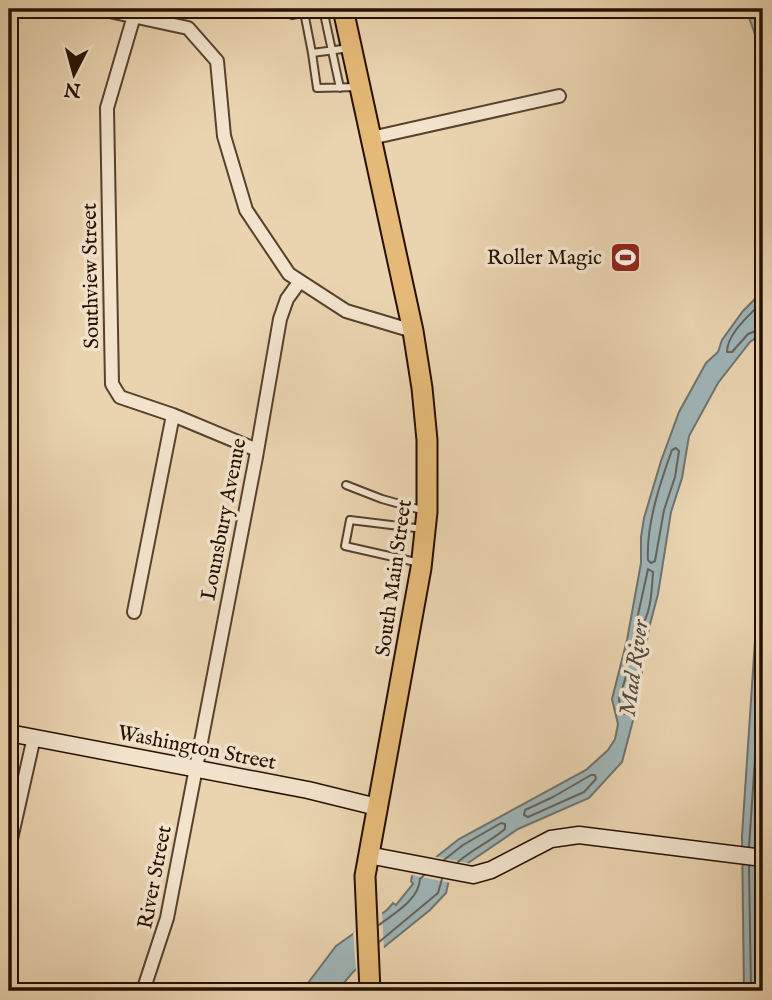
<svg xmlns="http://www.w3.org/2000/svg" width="772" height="1000" font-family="'IM FELL English',serif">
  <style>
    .water { fill: #9eb5b8; stroke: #6e736f; stroke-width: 2 }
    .pier { fill: #ead4b0 }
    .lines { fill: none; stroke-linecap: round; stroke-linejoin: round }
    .shore { stroke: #62625c; stroke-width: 2 }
    .lane-casing { stroke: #57412d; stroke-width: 10 }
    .street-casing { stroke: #57412d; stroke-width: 16 }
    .secondary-casing { stroke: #261001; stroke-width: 19 }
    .primary-casing { stroke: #261001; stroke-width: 23 }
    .lane { stroke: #f1e3cc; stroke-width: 6 }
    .street { stroke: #f1e3cc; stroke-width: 12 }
    .secondary { stroke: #f1e3cc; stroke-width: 16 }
    .primary { stroke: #e5ba78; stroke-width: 19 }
    .labels { text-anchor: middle; stroke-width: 7; stroke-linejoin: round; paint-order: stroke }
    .poi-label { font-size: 21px; fill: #261001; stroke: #f1e3cc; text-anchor: end }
    .street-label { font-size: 21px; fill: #261001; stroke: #f1e3cc }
    .water-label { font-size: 23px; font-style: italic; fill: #504a41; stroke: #f1e3cc }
  </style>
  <rect width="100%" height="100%" fill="#ead4b0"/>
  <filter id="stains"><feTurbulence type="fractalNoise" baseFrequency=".00286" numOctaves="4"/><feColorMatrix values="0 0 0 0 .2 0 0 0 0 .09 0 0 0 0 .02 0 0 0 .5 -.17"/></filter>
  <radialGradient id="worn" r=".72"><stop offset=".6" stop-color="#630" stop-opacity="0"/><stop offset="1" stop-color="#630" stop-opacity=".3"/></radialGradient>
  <!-- water -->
  <path class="water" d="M 746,9 L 763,9 L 763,57 Z
    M 763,291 L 763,333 L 750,342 L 718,383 L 689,436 L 682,478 L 671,512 L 658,594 L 649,628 L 636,709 L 622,762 L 589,798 L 518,829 L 468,863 L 449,880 L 446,893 L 430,910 L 353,972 L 337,991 L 302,991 L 336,946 L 387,910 L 393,903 L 396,905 L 413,884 L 411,881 L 412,876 L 459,839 L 586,770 L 608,750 L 615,739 L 618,724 L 612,699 L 627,640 L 641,563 L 641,537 L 644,518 L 661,461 L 679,412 L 706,363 L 718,352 L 722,340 L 743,311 Z
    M 763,520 L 763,991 L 744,991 L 742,836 Z"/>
  <!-- pier -->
  <path class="pier" d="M 432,856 L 472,864 L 451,883 L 411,875 Z
    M 382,911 L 384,950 L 356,972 L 353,933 Z"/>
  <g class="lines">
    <!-- shore -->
    <path class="shore" d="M 763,301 C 751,314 727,333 727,352 L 732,352 L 748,334 L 763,328
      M 676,448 L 679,451 L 675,477 L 664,510 L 655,561 L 651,563 L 648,560 C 646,525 660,483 672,450 Z
      M 648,569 L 653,572 C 652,588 651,618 639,628 L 636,624 Z
      M 631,671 L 633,674 L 628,712 L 624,714 L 621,712 L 619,699 L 627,673 Z
      M 591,775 L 595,775 L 596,779 L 584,792 L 528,817 L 524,815 L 525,810 L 553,797 Z
      M 749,847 L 763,639
      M 758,848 L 763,753
      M 444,860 L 463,845 L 501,823 L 505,824 L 505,829 C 491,841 473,849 458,862
      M 749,866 L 751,991
      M 758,867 L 760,991
      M 379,925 C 393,914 419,900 420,879 L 424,875
      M 379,942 L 438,893 L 442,879"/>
    <defs>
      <path id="lane" d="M 291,9 L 292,15 L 321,9
        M 323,9 L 340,88
        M 304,12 L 312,53
        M 350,48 L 312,53 L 317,88 L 358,87
        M 346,485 L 382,499 L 425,511
        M 420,563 L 345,546 L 350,520 L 424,529"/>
      <path id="street" d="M 100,9 L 188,28 L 217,61 L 224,136 L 246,210 L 289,274 L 346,311 L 413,331
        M 136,9 L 107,108 L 112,384 L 120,397 L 173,415 L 257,450
        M 371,138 L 559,96
        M 134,612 L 173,415
        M 9,848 L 34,737
        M 143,991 L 167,918 L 256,457 L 280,319 L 287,299 L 300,281"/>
      <path id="secondary" d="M 9,733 L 308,790 L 377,807
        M 368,855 L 473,875 L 491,870 L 551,839 L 579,835 L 763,858"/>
      <path id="primary" d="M 343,9 L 413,331 L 422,388 L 427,440 L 427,512 L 421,568 L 365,876 L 370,991"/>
    </defs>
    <!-- lane casing -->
    <use href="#lane" class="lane-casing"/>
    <!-- street casing -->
    <use href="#street" class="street-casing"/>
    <!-- secondary casing -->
    <use href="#secondary" class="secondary-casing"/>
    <!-- primary casing -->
    <use href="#primary" class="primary-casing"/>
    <!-- lane -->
    <use href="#lane" class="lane"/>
    <!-- street -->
    <use href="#street" class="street"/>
    <!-- secondary -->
    <use href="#secondary" class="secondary"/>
    <!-- primary -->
    <use href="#primary" class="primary"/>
  </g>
  <!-- icons -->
  <defs>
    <symbol id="stadium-square" viewBox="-11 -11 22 22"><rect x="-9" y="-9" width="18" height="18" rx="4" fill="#8f2418" stroke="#f1e3cc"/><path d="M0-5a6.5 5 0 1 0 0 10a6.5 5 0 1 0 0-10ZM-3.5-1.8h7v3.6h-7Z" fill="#fff"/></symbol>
  </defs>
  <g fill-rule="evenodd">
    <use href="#stadium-square" x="608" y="240" width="35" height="35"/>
  </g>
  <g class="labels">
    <!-- poi labels -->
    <g class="poi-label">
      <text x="602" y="264">Roller Magic</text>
    </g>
    <!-- street labels -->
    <g class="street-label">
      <text transform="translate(90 276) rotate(-91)" y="7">Southview Street</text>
      <text transform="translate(223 519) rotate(-79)" y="7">Lounsbury Avenue</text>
      <text transform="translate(393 578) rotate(-82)" y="7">South Main Street</text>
      <text transform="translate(197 747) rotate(11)" y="7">Washington Street</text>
      <text transform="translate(154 877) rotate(-79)" y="7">River Street</text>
    </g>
    <!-- water labels -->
    <g class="water-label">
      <text transform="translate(633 668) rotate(-82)" y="8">Mad River</text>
    </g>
  </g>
  <!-- margin -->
  <rect width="772" height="1000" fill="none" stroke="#ead4b0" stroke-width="35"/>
  <rect x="10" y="10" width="751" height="979" fill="none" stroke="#261001" stroke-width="3.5"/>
  <rect x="18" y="18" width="737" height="965" fill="none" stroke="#261001" stroke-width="2"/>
  <!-- north arrow -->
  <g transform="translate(74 74) rotate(186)" stroke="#f1e3cc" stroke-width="5" paint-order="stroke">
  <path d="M0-5L12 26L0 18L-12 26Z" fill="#261001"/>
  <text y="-10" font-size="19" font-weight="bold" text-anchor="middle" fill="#261001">N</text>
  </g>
  <rect width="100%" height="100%" filter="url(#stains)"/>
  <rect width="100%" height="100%" fill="url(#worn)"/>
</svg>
